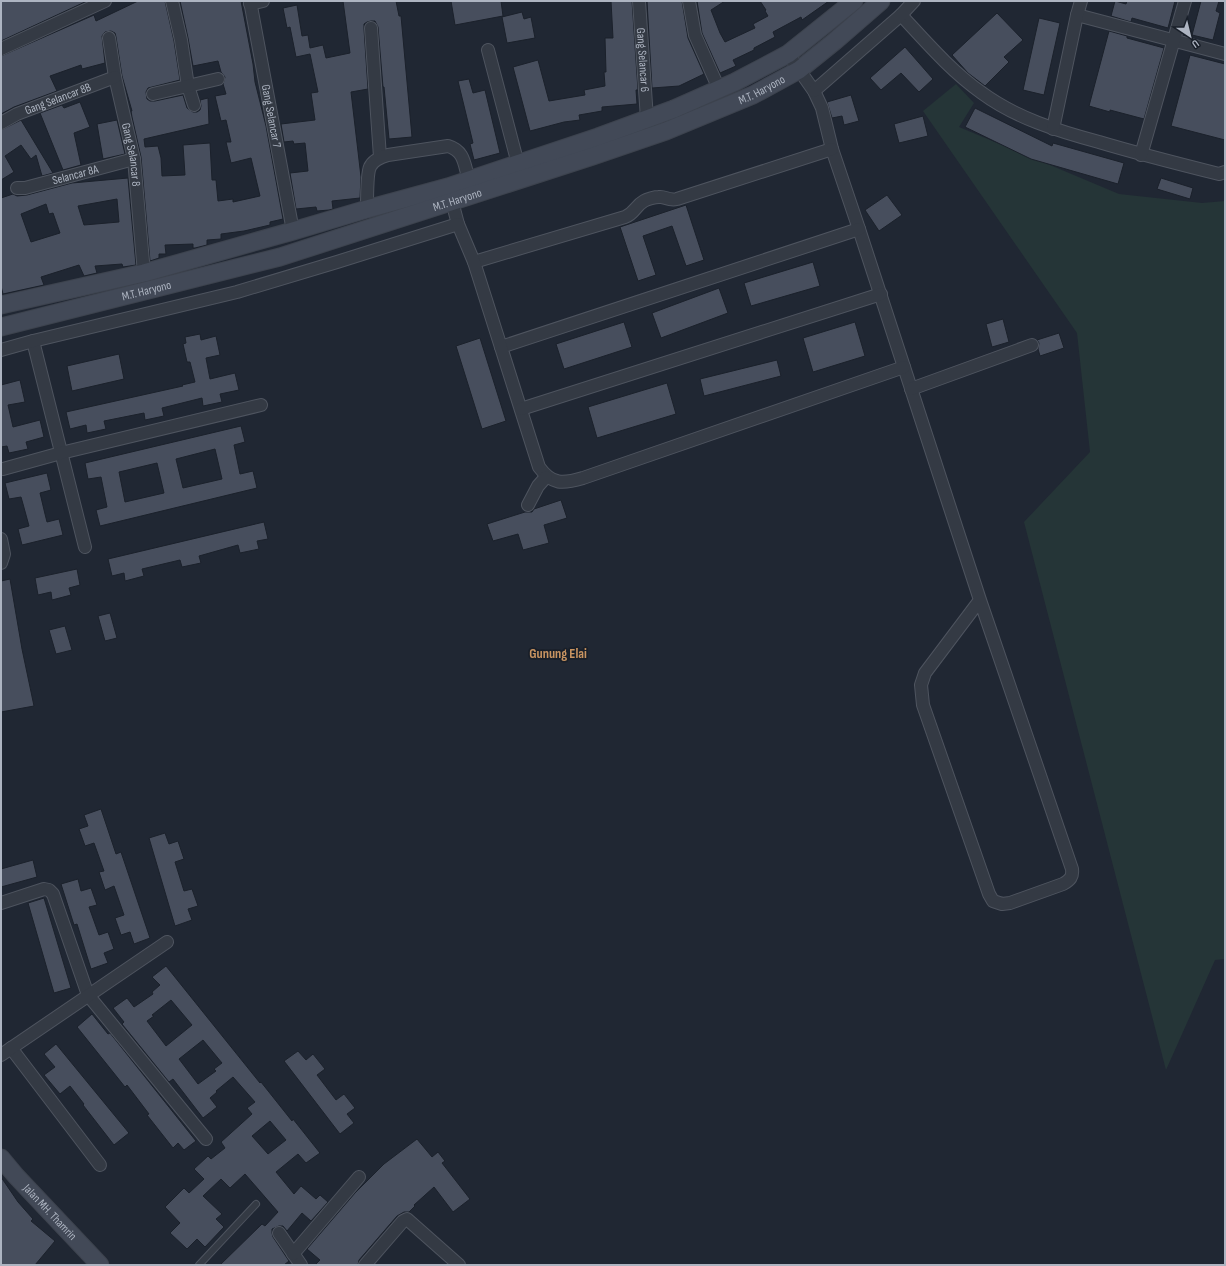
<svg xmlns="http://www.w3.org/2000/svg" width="1226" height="1266" font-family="'Sofia Sans Condensed',sans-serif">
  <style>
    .green { fill: #253537 }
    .building { fill: #474e5d; stroke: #1b212b; fill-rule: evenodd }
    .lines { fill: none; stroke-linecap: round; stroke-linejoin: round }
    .lane-casing { stroke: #4e545f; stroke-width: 8 }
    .street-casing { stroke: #4e545f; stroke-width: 14 }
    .secondary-casing { stroke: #3d434e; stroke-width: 19 }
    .lane { stroke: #343a44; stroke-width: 6 }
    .street { stroke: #343a44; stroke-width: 12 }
    .secondary { stroke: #424957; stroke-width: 17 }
    .labels { text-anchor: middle; stroke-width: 3.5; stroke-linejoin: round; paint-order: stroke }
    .street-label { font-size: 12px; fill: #adb4c1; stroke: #191f29 }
    .quarter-label { font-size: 14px; font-weight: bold; fill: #c99461; stroke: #191f29 }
  </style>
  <rect width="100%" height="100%" fill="#202733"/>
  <!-- green -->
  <path class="green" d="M 956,84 L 974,103 L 959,127 L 1119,194 L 1202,203 L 1225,201 L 1225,959 L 1215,960 L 1166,1070 L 1024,522 L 1090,452 L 1077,333 L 923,111 Z"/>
  <!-- building -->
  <path class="building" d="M 1,1 L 87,1 L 1,41 Z
    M 138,1 L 165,1 L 174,41 L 180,80 L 148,88 L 146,92 L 147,99 L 150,101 L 155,101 L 183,95 L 187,108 L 193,112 L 197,112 L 200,110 L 201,106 L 200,100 L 208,98 L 209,124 L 144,139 L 145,147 L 158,146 L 161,158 L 162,176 L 185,175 L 183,145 L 210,143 L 212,180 L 216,180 L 218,201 L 233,199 L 233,202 L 260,196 L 251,158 L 231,163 L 226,142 L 231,142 L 226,120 L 221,121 L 215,96 L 226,94 L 223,84 L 225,77 L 221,72 L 218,61 L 193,66 L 188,38 L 180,1 L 241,1 L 253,64 L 255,82 L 266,126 L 283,219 L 270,222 L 270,225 L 244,231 L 221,234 L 221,239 L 207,240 L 207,245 L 195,248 L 193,248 L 193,244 L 165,245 L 166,254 L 159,254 L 159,258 L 150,261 L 141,157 L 132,117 L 131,111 L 132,111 L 122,76 L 116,37 L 115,33 L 111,31 L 105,32 L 102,36 L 105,63 L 82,69 L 81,65 L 50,76 L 57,91 L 14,107 L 1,114 L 1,56 L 94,15 L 96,21 Z
    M 343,1 L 396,1 L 399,16 L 401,16 L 412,137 L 389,139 L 384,87 L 383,87 L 378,27 L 375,21 L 371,21 L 367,22 L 364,24 L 364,29 L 368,89 L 351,92 L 361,177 L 360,198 L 332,201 L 333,209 L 329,210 L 317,211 L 316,207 L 296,209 L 290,173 L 308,171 L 305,143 L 294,144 L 293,141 L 284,142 L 281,124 L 315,120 L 311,93 L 318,92 L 310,54 L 296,57 L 290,27 L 287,28 L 283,8 L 297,5 L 302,36 L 308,35 L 310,48 L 323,45 L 326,58 L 350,53 Z
    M 451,1 L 501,1 L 503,16 L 455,25 Z
    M 611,1 L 632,1 L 638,90 L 636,90 L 637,104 L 602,107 L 602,111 L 579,115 L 580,120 L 564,122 L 530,131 L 513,67 L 538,60 L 549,101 L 585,95 L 584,90 L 605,86 L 604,72 L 606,72 L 605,38 L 613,38 Z
    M 647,1 L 682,1 L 688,38 L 704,74 L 679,86 L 652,88 Z
    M 697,1 L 725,1 L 711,10 L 720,33 L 725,42 L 755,28 L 753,24 L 768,16 L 765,11 L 766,10 L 760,1 L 829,1 L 802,20 L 801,17 L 773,32 L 775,37 L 754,48 L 754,50 L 733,60 L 736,66 L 720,73 L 702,33 Z
    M 1115,1 L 1126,4 L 1127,1 L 1175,1 L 1168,28 L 1132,18 L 1131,22 L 1111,16 Z
    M 1201,1 L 1219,1 L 1216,11 L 1220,13 L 1213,40 L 1192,35 Z
    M 522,12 L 524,19 L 531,17 L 535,38 L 507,43 L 502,17 Z
    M 997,13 L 1023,40 L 1004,57 L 1009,62 L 985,86 L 968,73 L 952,55 Z
    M 1039,18 L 1060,23 L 1044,95 L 1023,90 Z
    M 1109,31 L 1127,36 L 1127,38 L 1164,48 L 1144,119 L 1110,110 L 1110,112 L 1089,106 Z
    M 905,47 L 933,79 L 919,92 L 901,73 L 881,90 L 870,78 Z
    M 1190,55 L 1225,64 L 1225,140 L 1171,126 Z
    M 469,79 L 473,93 L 485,90 L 500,153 L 474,160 L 470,144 L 473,143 L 458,81 Z
    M 851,95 L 859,121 L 844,125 L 842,116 L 832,118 L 827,102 Z
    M 80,102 L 90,127 L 74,133 L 81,165 L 63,170 L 40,113 L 62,105 L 64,108 Z
    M 975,108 L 1052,146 L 1053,143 L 1124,163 L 1118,184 L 1031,159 L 965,127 Z
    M 923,116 L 928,136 L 899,143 L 894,124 Z
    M 21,120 L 53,173 L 42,176 L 36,155 L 31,159 L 21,145 L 5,156 L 14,172 L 1,180 L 1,130 Z
    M 117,120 L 125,154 L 103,159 L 97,124 Z
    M 128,178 L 136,265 L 123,267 L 122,264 L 95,266 L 97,273 L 84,276 L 79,265 L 41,277 L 44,285 L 3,294 L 1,286 L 1,198 L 13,194 L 17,196 L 27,195 L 72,183 ZM 117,199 L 119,222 L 84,225 L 78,206 ZM 46,204 L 49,214 L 53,213 L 60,233 L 31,242 L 21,214 Z
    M 1161,178 L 1193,188 L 1190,199 L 1157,189 Z
    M 887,195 L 902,215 L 879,231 L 865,210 Z
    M 686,205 L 704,260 L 686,266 L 672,226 L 643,236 L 656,275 L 638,281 L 620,227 Z
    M 813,262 L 820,286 L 751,306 L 744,283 Z
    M 719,288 L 728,313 L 661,338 L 652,313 Z
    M 1003,319 L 1009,342 L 992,347 L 986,324 Z
    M 624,322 L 632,347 L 564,369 L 556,344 Z
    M 855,322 L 865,356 L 813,372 L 803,338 Z
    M 1059,333 L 1064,348 L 1040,356 L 1038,349 L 1039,343 L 1037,340 Z
    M 200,334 L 201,340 L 216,336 L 220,355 L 206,358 L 210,379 L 235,373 L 239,390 L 220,394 L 222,402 L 203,406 L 202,398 L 162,408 L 164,416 L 145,420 L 144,413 L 104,421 L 106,429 L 87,433 L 86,425 L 70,429 L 66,412 L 183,386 L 182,385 L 195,382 L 190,362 L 187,362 L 183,344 L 186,343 L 185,337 Z
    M 480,338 L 506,421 L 482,429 L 456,346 Z
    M 119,354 L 124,379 L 72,391 L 67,366 Z
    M 777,360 L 781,376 L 704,396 L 700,379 Z
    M 20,380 L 25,402 L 8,405 L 13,427 L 40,420 L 44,437 L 26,442 L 28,449 L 9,453 L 7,446 L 1,447 L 1,385 Z
    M 667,383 L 676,414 L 597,438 L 588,407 Z
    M 241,426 L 245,442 L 234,445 L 240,474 L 253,471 L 257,488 L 100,526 L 96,510 L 107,507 L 101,477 L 88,479 L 85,463 ZM 215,449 L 222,479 L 183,488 L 176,459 ZM 157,463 L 164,493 L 125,502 L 119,472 Z
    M 47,473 L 51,490 L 40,493 L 45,514 L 47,522 L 59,519 L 63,535 L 22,545 L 18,529 L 29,526 L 23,504 L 21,497 L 9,499 L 5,483 Z
    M 561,500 L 567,518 L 544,525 L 549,543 L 523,550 L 518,534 L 493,541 L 487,524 L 525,512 L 532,512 L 534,509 Z
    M 264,522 L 268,539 L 257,541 L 259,549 L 240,553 L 238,545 L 199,556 L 201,563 L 182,567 L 180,560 L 142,569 L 144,576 L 125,581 L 124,573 L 112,576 L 108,559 Z
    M 77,569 L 80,585 L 69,588 L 71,595 L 52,600 L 51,592 L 38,595 L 35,578 Z
    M 10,579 L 22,649 L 34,706 L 1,712 L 1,581 Z
    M 110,613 L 117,638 L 105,641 L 98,616 Z
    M 65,626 L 72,650 L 56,654 L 49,630 Z
    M 101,809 L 116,854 L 121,852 L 150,938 L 134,944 L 130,932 L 121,935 L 115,918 L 124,915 L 114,886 L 105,890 L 99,872 L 104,871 L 94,843 L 85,846 L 79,829 L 88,826 L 84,815 Z
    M 165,833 L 169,844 L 178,841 L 184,859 L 175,862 L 184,891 L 192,889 L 198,906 L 188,909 L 192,920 L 175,926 L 149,838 Z
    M 33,860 L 37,877 L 1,887 L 1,869 Z
    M 78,879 L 81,891 L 91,888 L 97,905 L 89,907 L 99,935 L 108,932 L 114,949 L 104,953 L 108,963 L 91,969 L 77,924 L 74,925 L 61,884 Z
    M 44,898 L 71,988 L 54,993 L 28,903 Z
    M 166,966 L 260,1083 L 261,1082 L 292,1121 L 293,1119 L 320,1153 L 306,1163 L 298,1154 L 276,1172 L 294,1194 L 301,1186 L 316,1199 L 320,1195 L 328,1202 L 311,1221 L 302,1213 L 287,1231 L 283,1226 L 279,1226 L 272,1229 L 272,1233 L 273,1237 L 289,1261 L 284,1265 L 220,1265 L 262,1224 L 265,1226 L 278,1212 L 245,1174 L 230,1188 L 221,1179 L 203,1196 L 222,1214 L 216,1219 L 224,1227 L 205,1247 L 197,1239 L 187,1249 L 170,1233 L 180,1223 L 165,1207 L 184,1188 L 189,1193 L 204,1179 L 194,1169 L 208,1156 L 211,1159 L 225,1148 L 221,1142 L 252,1114 L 247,1108 L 255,1102 L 233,1077 L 216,1091 L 217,1092 L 210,1098 L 217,1107 L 203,1118 L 173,1079 L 169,1082 L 122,1024 L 124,1022 L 113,1008 L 127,998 L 134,1007 L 153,994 L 152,992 L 160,985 L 152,977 ZM 171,1000 L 192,1025 L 166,1046 L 147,1021 L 154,1016 L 152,1015 ZM 203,1040 L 222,1063 L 214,1069 L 216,1071 L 198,1084 L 179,1059 ZM 270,1121 L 286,1140 L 268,1154 L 252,1136 Z
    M 92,1014 L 108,1034 L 110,1033 L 196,1141 L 184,1150 L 178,1143 L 173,1148 L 147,1115 L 149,1114 L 127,1085 L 125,1087 L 77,1027 Z
    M 56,1044 L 129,1133 L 114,1145 L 83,1105 L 84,1104 L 70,1086 L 60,1094 L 44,1075 L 55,1067 L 44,1054 Z
    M 298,1051 L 306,1060 L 313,1054 L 325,1069 L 317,1075 L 336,1100 L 344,1094 L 355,1108 L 347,1114 L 354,1123 L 340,1134 L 284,1061 Z
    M 417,1139 L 432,1157 L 438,1152 L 445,1161 L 442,1163 L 470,1199 L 453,1212 L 434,1187 L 414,1205 L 415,1206 L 409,1212 L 404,1212 L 397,1216 L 359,1260 L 358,1265 L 315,1265 L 320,1260 L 307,1249 L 355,1193 L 384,1164 Z
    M 1,1177 L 18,1202 L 33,1219 L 31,1221 L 55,1241 L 35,1265 L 1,1265 Z"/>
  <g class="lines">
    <defs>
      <path id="lane" d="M 199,1265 L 256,1204"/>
      <g id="street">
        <path d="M 172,1 L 181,40 L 188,86 L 194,105"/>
        <path id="s1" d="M 250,1 L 293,231"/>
        <path id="s2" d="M 639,1 L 647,119"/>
        <path d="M 689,1 L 695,35 L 719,89"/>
        <path d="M 250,4 L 263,1"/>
        <path d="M 901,15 C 927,43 951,71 982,93 C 1016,118 1058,131 1099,142 C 1139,154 1179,164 1219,174 L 1225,172"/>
        <path d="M 1077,15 L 1225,54"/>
        <path d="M 371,28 L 380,157"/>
        <path id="s3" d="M 109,38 L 115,77 L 134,159 L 144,273"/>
        <path d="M 1,49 L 105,1"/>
        <path d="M 488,50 L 518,164"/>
        <path d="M 788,54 L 814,91 L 822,108 L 832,149 L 859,229 L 980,600 L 1072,869 C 1073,877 1070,880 1063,884 L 1010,903 L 1002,904 L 993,901 L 989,894 L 923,705 L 921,685 L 925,673 L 980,600"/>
        <path d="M 814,91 L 901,15 L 914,1"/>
        <path d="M 153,94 L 218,79"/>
        <path id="s4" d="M 1,123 L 17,114 L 115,77"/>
        <path d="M 1053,129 L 1077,15 L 1081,1"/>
        <path d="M 1141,155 L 1185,1"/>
        <path id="s5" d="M 17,188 L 25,188 L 134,159"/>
        <path d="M 450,194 L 458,224"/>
        <path d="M 367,209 C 367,201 367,173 370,167 C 373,160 381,157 388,155 L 448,146 C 465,151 464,165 469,180"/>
        <path d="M 474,262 L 625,217 C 635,213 635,206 644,201 C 647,199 655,197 659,197 C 665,196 668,201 677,199 L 832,149"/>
        <path d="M 33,341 L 85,547"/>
        <path d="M 501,347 L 859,229"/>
        <path d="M 1,350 L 33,341 L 237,292 L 337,262 L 458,224 L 474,262 L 539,467 C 552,485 563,484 583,478 L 904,367"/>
        <path d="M 911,389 L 1032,345"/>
        <path d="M 521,409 L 881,294"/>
        <path d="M 3,469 L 61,453 L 261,405"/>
        <path d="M 528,505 L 538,486 L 546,477"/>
        <path d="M 1,539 L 4,554 L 1,563"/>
        <path d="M 1,903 L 44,889 L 49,890 L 53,894 L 88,995 L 206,1139"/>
        <path d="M 11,1048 L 100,1165"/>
        <path d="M 1,1055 L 167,942"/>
        <path d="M 279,1233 L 301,1265"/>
        <path d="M 293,1254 L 359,1177"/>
        <path d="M 365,1265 L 403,1221 L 407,1219 L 459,1265"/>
      </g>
      <g id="secondary">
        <path d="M 1,305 L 144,273 L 293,231 L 367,209 L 448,187 L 598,137 L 674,109 L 735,82 L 788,54 L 854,1"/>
        <path id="s6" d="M 1,327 L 280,257 L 593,156 L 666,131 L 753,95 L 799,70 L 835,41 L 881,1"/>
        <path id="s7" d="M 1,1158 L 16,1176 L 100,1265"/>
      </g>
    </defs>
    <!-- lane casing -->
    <use href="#lane" class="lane-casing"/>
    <!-- street casing -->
    <use href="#street" class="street-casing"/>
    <!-- secondary casing -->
    <use href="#secondary" class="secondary-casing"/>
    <!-- lane -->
    <use href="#lane" class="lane"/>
    <!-- street -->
    <use href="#street" class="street"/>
    <!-- secondary -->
    <use href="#secondary" class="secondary"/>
  </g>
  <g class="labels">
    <!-- street labels -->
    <g class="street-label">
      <text dy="4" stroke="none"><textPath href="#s2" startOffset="59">Gang Selancar 6</textPath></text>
      <text dy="4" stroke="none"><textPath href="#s6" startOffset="798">M.T. Haryono</textPath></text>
      <text dy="4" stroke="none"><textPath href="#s4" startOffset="62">Gang Selancar 8B</textPath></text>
      <text dy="4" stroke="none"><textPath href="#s1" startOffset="117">Gang Selancar 7</textPath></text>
      <text dy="4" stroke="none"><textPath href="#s3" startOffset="119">Gang Selancar 8</textPath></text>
      <text dy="4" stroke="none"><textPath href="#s5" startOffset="60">Selancar 8A</textPath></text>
      <text dy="4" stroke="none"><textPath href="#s6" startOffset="474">M.T. Haryono</textPath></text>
      <text dy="4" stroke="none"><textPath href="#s6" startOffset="150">M.T. Haryono</textPath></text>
      <text dy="4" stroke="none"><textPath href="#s7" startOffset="73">Jalan MH. Thamrin</textPath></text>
    </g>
    <!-- quarter labels -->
    <g class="quarter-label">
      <text x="558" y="658">Gunung Elai</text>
    </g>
  </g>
  <!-- border -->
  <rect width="1226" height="1266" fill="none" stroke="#adb4c1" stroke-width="4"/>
  <!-- north arrow -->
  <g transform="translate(1190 36) rotate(145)" stroke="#191f29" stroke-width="3" paint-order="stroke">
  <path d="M0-3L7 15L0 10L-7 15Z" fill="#adb4c1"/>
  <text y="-6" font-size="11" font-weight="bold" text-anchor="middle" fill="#adb4c1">U</text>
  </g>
</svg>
